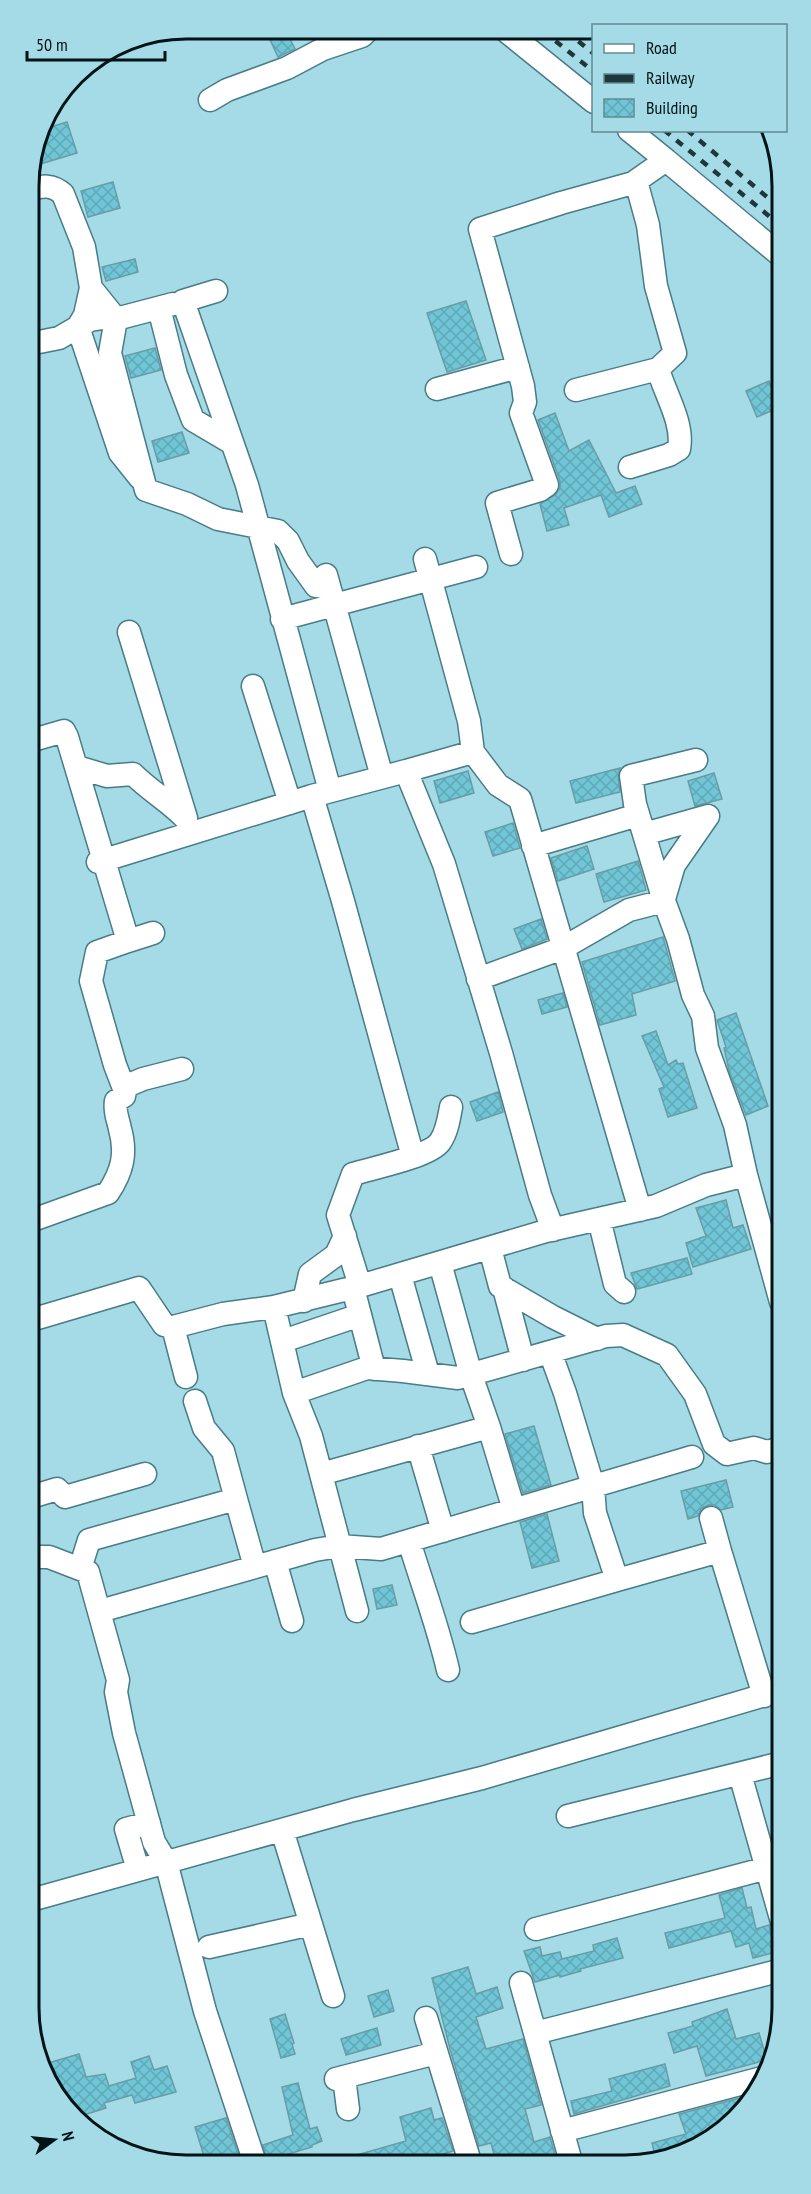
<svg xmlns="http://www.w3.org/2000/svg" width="811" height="2194" font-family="'PT Sans Narrow',sans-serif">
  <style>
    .building { fill: url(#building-cross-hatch); stroke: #689da7; stroke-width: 1.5 }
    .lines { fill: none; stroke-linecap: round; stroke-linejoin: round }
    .street-casing { stroke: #487c86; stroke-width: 25 }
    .street { stroke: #fff; stroke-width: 22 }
    .rail { stroke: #1d373c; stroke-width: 4.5; stroke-dasharray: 8 8; stroke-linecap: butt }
    .rim { fill: none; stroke: #001317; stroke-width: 3 }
  </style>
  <defs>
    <pattern id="building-cross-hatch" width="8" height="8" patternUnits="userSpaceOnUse" patternTransform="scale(1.5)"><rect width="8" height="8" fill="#70c6d6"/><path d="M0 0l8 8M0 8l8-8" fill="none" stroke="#5fa9b7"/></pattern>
  </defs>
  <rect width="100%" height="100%" fill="#a4dbe6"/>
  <!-- building -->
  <path class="building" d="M 265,29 L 285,29 L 295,49 L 278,57 Z
    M 67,122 L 77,153 L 37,165 L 34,155 L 41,130 Z
    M 113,182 L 120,208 L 88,217 L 81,191 Z
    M 135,259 L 138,272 L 106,281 L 102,267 Z
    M 466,301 L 486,360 L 447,372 L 427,313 Z
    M 155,348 L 161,370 L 131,378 L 125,356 Z
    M 769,381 L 780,407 L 757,417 L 746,391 Z
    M 555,413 L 569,451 L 589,440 L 616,493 L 635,486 L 642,504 L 609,517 L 601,495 L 564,508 L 569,525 L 547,531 L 540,504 L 555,495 L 560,488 L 560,481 L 538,420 Z
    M 182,432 L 189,453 L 158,462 L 152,441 Z
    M 620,768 L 618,777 L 620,792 L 576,803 L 570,781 Z
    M 468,771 L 474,793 L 440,803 L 434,781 Z
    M 714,773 L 722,799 L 695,806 L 688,781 Z
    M 513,823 L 520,848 L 493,856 L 485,832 Z
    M 587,846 L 594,869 L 558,881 L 551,858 Z
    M 638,861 L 646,890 L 604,902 L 596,874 Z
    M 541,919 L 547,939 L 522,949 L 514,929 Z
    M 663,937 L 675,981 L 632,994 L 636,1015 L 600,1025 L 582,962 Z
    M 563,993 L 567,1007 L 542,1014 L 538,1000 Z
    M 736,1013 L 768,1106 L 746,1115 L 729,1070 L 724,1048 L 726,1047 L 717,1020 Z
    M 656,1031 L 668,1065 L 676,1060 L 678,1064 L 683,1063 L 697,1108 L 668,1117 L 659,1089 L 664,1087 L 642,1036 Z
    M 498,1092 L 503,1112 L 477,1121 L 470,1102 Z
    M 726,1200 L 733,1228 L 743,1225 L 751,1249 L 693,1267 L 686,1243 L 706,1236 L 696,1208 Z
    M 687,1258 L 692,1274 L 637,1289 L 631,1273 Z
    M 534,1426 L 551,1485 L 523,1493 L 505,1434 Z
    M 726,1480 L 733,1507 L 721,1510 L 715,1505 L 708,1505 L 701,1509 L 698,1516 L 688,1519 L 681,1491 Z
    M 547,1514 L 559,1561 L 532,1568 L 520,1522 Z
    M 392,1585 L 397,1605 L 377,1609 L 373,1589 Z
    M 742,1888 L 747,1908 L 751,1907 L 756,1929 L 769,1925 L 776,1952 L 753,1958 L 749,1943 L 736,1947 L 731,1931 L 669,1948 L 665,1933 L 725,1918 L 719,1895 Z
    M 617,1938 L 623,1958 L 580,1969 L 581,1971 L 560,1977 L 560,1975 L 535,1982 L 524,1951 L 540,1947 L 542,1956 L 560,1952 L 562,1959 L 594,1951 L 593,1945 Z
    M 468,1967 L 476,1994 L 497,1987 L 503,2008 L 476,2017 L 486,2049 L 523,2039 L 541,2105 L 525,2109 L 534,2142 L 550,2137 L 557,2162 L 496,2162 L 491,2143 L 479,2146 L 450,2049 L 432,1978 Z
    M 388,1990 L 394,2011 L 374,2017 L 368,1996 Z
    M 727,2009 L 736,2039 L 759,2033 L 767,2060 L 706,2076 L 697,2046 L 674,2053 L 668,2033 L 693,2026 L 692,2022 Z
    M 285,2014 L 294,2043 L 292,2044 L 295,2054 L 281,2058 L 270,2019 Z
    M 377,2028 L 381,2045 L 346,2055 L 341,2039 Z
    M 79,2054 L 86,2077 L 105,2074 L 109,2086 L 136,2078 L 131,2062 L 149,2056 L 154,2070 L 167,2066 L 176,2092 L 135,2103 L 132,2095 L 104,2103 L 106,2108 L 74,2118 L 45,2064 Z
    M 665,2064 L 670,2086 L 574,2114 L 571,2101 L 612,2091 L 609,2079 Z
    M 298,2083 L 310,2129 L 317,2127 L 322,2141 L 312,2145 L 312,2147 L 275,2158 L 276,2163 L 268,2163 L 263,2145 L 293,2135 L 282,2087 Z
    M 755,2094 L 744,2112 L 705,2144 L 656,2160 L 652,2143 L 686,2134 L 679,2114 Z
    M 431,2108 L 434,2120 L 442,2118 L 453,2151 L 417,2162 L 347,2162 L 346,2158 L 406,2141 L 400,2117 Z
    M 226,2118 L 241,2163 L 206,2163 L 195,2127 Z"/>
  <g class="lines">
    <defs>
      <path id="street" d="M 506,31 L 594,102
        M 210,100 L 227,90 L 287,68 L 323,49 L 362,36 L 368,30
        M 629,130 L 666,160
        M 29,187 L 29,189 C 43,186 52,184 63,194 L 84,247 L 91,288 L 116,319 L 110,353 L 146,490 L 187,504 L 218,519 L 278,531 L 288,541 L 298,561 L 316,586 L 329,587
        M 91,288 L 85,315 L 78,327 L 120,453 L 140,478
        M 216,291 L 183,301 L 247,485 L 330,791
        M 159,308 L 176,375 L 193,420 L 232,443
        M 29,344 L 59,338 L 90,320 L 103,318 L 116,319 L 173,304
        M 437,389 L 518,367
        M 576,390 L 658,369
        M 630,467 L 669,455 L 679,449 C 684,423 665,394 658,369 L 675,353 L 656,286 L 648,225 L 636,181
        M 511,554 L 497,503 L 540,490 L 547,485 L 521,413 L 525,402 L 523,386 L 480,229 L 561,203 L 633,183 L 666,160 L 780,255
        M 425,559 L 469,721 L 473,752
        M 326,575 L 382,777
        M 282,619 L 476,567
        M 129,632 L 186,818
        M 253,686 L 290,803
        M 30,739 L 33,740 L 64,731 L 67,737 L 128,941 L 97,952 L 91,981 L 115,1065 L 125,1091 L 124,1096 L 116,1101 C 114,1111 118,1119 120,1129 C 127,1154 122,1172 108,1193 L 30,1221
        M 77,767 L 107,776 L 133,774 C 150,791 170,802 186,819
        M 406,771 L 312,796 L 343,901 L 413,1157
        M 644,834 L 708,816
        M 533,846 L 638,815
        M 98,862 L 312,796
        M 664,899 L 674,865 L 708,816
        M 664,901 L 635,804 L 631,776 L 696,760
        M 128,941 L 153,933
        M 124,1087 L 143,1079 L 182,1069
        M 746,1175 L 781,1302
        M 599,1219 L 615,1284 L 624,1292
        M 553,1230 L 540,1195 L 501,1053 L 444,864 L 406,771 L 473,752 L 498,785 L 520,799 L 640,1210
        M 490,1248 L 500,1286 L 553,1317 L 597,1339
        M 440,1263 L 471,1375 L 489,1427 L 514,1510
        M 400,1275 L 428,1374
        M 360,1286 L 338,1215 L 353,1174 C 372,1168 429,1157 440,1142 C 447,1132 449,1118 451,1107
        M 353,1288 L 374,1369
        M 504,1288 L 523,1360
        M 304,1301 L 310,1274 L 336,1255 L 345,1236
        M 274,1307 L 360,1286 L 546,1231 L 656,1206 L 706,1185 L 746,1175 L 735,1125 L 707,1048 L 703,1016 L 693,995 L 678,939 L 664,901 L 629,910 L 563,948 L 478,979
        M 31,1320 L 139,1288 L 164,1325 L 173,1327
        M 283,1341 L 360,1315
        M 186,1377 L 173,1327 L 223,1314 L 274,1307 L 294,1393 L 311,1436 L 357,1611
        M 294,1393 L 367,1368 L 403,1371 L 458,1378 L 606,1336 L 623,1335 L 667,1355 L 695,1394 L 714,1444 L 727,1454 L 754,1448 L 767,1452 L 781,1448
        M 418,1446 L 443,1531
        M 321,1474 L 489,1427
        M 31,1497 L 57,1489 L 65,1497 L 145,1474
        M 236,1499 L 255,1567
        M 409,1541 C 422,1584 438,1626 448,1670
        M 720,1551 L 764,1696
        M 31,1557 L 49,1557 L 88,1572 L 118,1680 L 116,1692 L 124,1733 L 154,1842 L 166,1862 L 205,2011 L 255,2163
        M 275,1561 L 292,1621
        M 80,1569 L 89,1540 L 236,1499 L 223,1451 L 204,1428 L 195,1401
        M 617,1580 L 720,1551 L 711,1518
        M 100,1611 L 315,1550 L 339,1546 L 381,1549 L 692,1457
        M 472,1622 L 617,1580 L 595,1513 L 593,1486 L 565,1393 L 550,1352
        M 740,1774 L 782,1922
        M 568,1816 L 782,1763
        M 282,1830 L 333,1996
        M 138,1870 L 126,1829 L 149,1823
        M 31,1900 L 353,1810 L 482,1778 L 782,1690
        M 536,1929 L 767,1868
        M 209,1947 L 311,1924
        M 521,1983 L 535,2033 L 782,1970
        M 426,2018 L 470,2162
        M 535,2033 L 571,2162
        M 344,2077 L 348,2109
        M 336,2079 L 436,2053
        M 562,2131 L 766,2077"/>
    </defs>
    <!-- street casing -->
    <use href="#street" class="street-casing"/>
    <!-- street -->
    <use href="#street" class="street"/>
    <!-- rail -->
    <path class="rail" d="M 543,31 L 594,72
      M 566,31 L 594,54
      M 664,130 L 780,225
      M 687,130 L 779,207"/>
  </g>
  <!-- crop -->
  <path d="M0 0H811V2194H0ZM186 39H625A147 147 0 0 1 772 186V2008A147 147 0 0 1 625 2155H186A147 147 0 0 1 39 2008V186A147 147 0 0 1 186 39Z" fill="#a4dbe6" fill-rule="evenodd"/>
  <path class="rim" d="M186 39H625A147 147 0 0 1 772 186V2008A147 147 0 0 1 625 2155H186A147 147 0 0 1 39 2008V186A147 147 0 0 1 186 39Z"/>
  <!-- legend -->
  <rect x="592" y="24" width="195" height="108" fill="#a4dbe6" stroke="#628b93" stroke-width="1.5"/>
  <rect x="604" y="44" width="30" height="9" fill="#ffffff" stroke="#628b93" stroke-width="1.5"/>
  <text x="646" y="54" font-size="18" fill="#001317">Road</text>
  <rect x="604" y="74" width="30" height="9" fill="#1d373c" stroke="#628b93" stroke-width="1.5"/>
  <text x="646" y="84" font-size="18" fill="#001317">Railway</text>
  <rect x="604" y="99" width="30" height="18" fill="url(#building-cross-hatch)" stroke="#628b93" stroke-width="1.5"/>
  <text x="646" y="114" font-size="18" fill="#001317">Building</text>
  <!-- north arrow -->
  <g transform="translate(54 2140) rotate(75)" stroke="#a4dbe6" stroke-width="4.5" paint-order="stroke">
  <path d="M0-4.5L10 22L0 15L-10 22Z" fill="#001317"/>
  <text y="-9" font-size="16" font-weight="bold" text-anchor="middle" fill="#001317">N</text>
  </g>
  <!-- scale -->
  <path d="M27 51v9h138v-9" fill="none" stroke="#001317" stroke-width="3"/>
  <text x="36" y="51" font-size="18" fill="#001317" stroke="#a4dbe6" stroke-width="4.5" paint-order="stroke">50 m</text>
</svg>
